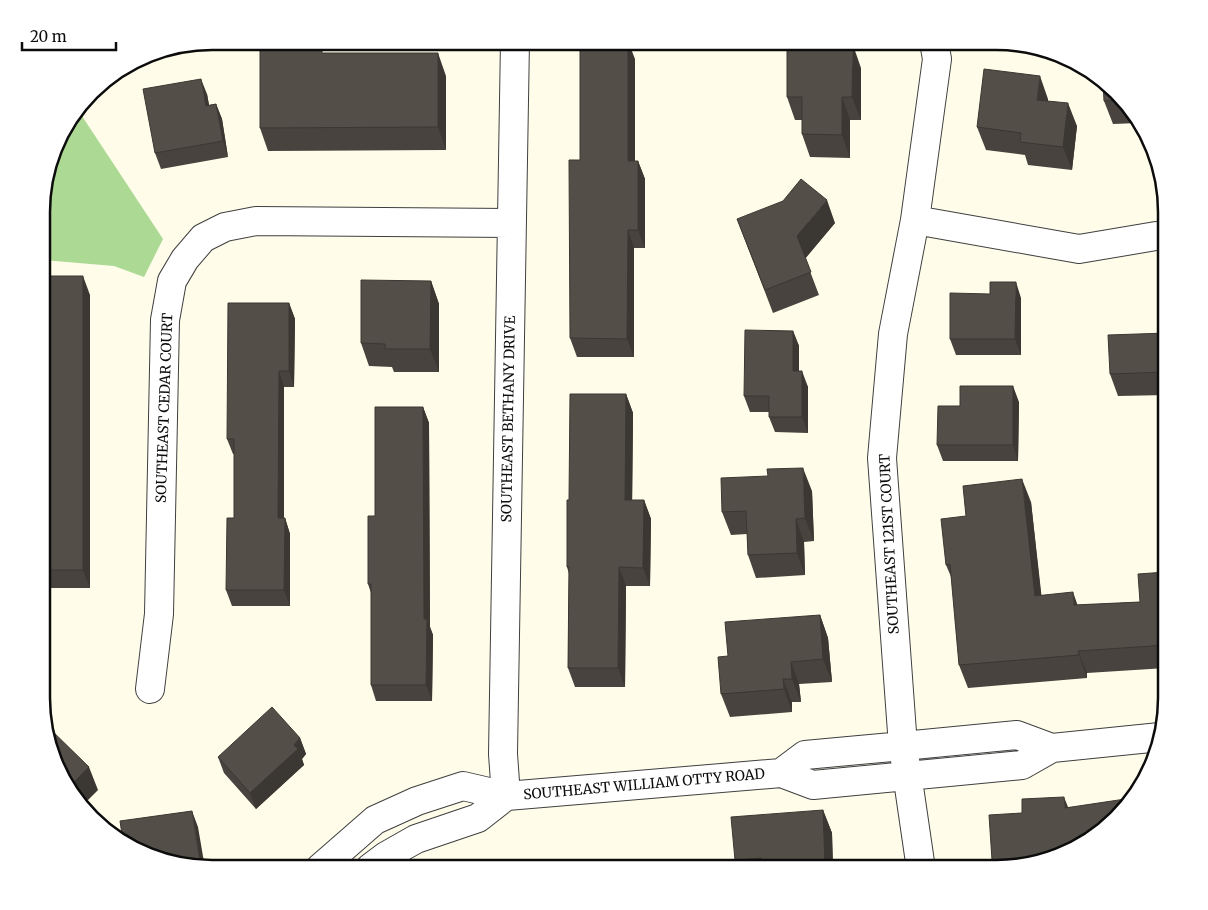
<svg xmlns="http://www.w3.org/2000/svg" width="1208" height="910" font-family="Merriweather,serif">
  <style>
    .forest { fill: #acd994 }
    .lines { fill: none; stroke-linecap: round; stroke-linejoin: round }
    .minor-casing { stroke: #3f3f3f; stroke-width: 30 }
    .minor { stroke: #fff; stroke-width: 28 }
    .wall { fill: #48433e }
    .shaded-wall { fill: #3b3732 }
    .building { fill: #544e48; stroke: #3b3732 }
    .labels { text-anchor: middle; stroke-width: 5; stroke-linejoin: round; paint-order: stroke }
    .street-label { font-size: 14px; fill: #0c0c0c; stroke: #fff }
    .rim { fill: none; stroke: #0c0c0c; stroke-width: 2.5 }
  </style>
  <rect width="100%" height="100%" fill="#fffdea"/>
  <!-- forest -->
  <path class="forest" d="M 78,110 L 163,239 L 144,277 L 114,266 L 43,260 L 43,189 L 64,127 Z"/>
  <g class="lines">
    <defs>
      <path id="minor" d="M 915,220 L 1079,249 L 1156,236
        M 150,689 L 159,614 L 165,320 L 172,281 L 185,259 L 203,238 L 225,227 L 256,221 L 511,223
        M 781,773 L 805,755 L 903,746 L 1017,735 L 1052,748 L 1160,737
        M 506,796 L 503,754 L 515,41
        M 320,868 L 375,820 L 417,801 L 463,786 L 506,796 L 781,773 L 813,785 L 1022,765 L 1052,748
        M 370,868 L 386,856 L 416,839 L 478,818 L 506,796
        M 921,869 L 903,746 L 882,458 L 893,334 L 915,220 L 937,59 L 934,42"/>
    </defs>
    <!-- minor casing -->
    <use href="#minor" class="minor-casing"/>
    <!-- minor -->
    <use href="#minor" class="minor"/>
  </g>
  <!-- wall -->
  <path class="wall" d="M 323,53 L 446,76 L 446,150 L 268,151 L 260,128 Z
    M 635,59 L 635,161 L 638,161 L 645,179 L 645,248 L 634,248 L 634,357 L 577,357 L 570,338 L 580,160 Z
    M 861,68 L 861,120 L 850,120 L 850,158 L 810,157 L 802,134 L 802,120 L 795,120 L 787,97 Z
    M 1108,83 L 1139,123 L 1113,124 L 1104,101 Z
    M 207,94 L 209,105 L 216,104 L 222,119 L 228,157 L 161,169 L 155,153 Z
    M 1048,99 L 1048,101 L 1077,126 L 1072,170 L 1028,165 L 1025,155 L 986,150 L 977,127 Z
    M 737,219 L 835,223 L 805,258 L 819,295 L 773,313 Z
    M 43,276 L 90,295 L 90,588 L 42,588 L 42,385 L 46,385 L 47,354 L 42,354 Z
    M 431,281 L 439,304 L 439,372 L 394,372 L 392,367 L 369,366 L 361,343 Z
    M 990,294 L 1021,298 L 1021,355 L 956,355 L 950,339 Z
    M 289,303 L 295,319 L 294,387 L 284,387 L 284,518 L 285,518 L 290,534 L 290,606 L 232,606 L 226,590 L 234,518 L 234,454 L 233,454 L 227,439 Z
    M 793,331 L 799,346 L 799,371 L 808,387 L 808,433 L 775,432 L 769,417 L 769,412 L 750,412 L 744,396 Z
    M 1167,333 L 1167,395 L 1118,396 L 1110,374 Z
    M 626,394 L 633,413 L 632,500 L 644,500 L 651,519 L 650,586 L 626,586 L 625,687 L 575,687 L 568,668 L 569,574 L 567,567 L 569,500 Z
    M 1019,402 L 1018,461 L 943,461 L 937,445 L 960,406 Z
    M 423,407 L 429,423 L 430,627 L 433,635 L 432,701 L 376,701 L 371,685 L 371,593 L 368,584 L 375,516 Z
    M 812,491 L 814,541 L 804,542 L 805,575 L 756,578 L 748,555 L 747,534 L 731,535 L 722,512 Z
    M 1031,502 L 1041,595 L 1077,605 L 1140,602 L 1166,572 L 1166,668 L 1087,673 L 1087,678 L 968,688 L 959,665 L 952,579 L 946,565 L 966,516 Z
    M 820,615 L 828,638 L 832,682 L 799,684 L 801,702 L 792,702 L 792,712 L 730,717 L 721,694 L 728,656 Z
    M 300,738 L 306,754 L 302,759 L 304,765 L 256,809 L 224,773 L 218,757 Z
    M 1068,807 L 1125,810 L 1071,851 L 995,869 L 992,860 L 1022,813 Z
    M 823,810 L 832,833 L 833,869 L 738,869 L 735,860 Z"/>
  <!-- shaded-wall -->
  <path class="shaded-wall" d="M 628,41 L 635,59 L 635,179 L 628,161 Z
    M 853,45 L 861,68 L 861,120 L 852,97 Z
    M 438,53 L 446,76 L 446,150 L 438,127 Z
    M 1040,76 L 1048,99 L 1046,123 L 1037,100 Z
    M 201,79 L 207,94 L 212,122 L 206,106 Z
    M 842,97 L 850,120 L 850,158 L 842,135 Z
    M 1068,103 L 1077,126 L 1072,170 L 1063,147 Z
    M 216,104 L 222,119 L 228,157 L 223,141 Z
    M 638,161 L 645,179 L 645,248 L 638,230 Z
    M 827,200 L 835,223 L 805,259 L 797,236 Z
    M 628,230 L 634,248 L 634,357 L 627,339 Z
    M 83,276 L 90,295 L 90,588 L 83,570 Z
    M 431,281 L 439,304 L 439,372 L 430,349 Z
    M 1016,282 L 1021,298 L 1021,355 L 1015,339 Z
    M 289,303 L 295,319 L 294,387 L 289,371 Z
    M 793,331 L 799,346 L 799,387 L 793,371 Z
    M 279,371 L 284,387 L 284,534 L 278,518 Z
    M 802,371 L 808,387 L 808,433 L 802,417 Z
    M 1013,386 L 1019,402 L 1018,461 L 1013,445 Z
    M 626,394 L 633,413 L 632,519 L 625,500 Z
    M 423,407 L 429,423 L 430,627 L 433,635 L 432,701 L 426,685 L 424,619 Z
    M 803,468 L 812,491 L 814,541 L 805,518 Z
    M 1022,479 L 1031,502 L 1044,618 L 1035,596 Z
    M 644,500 L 651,519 L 650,586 L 643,568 Z
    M 285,518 L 290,534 L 290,606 L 284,590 Z
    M 796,519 L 804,542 L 805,575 L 797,553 Z
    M 619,567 L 626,586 L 625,687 L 618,668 Z
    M 1073,592 L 1081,615 L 1074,605 Z
    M 820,615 L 828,638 L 832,682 L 823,659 Z
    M 1078,651 L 1087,673 L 1087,678 L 1079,655 Z
    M 791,662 L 799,684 L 801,702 L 792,679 Z
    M 783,679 L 792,702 L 792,712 L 784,689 Z
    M 300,738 L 306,754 L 302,759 L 304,765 L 256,809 L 250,793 Z
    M 89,767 L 98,790 L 83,805 L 69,787 Z
    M 1064,797 L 1072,817 L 1065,808 Z
    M 823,810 L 832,833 L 833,869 L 826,869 L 825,865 Z
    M 192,811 L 198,827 L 205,868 L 201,868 Z"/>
  <!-- building -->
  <path class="building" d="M 580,41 L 628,41 L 628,161 L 638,161 L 638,230 L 628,230 L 627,339 L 570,338 L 569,160 L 580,160 Z
    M 787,44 L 853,45 L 852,97 L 842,97 L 842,135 L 802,134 L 802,97 L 787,97 Z
    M 260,50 L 322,50 L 322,53 L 438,53 L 438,127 L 260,128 Z
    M 984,69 L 1040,76 L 1037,100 L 1068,103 L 1063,147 L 1020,142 L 1021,133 L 977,127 Z
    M 201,79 L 206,106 L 216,104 L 223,141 L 155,153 L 143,89 Z
    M 1103,80 L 1108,83 L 1121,100 L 1104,101 Z
    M 801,179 L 827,200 L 797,236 L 811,272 L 765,290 L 737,219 L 783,201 Z
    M 43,276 L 83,276 L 83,570 L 42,570 L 42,385 L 46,385 L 48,336 L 42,336 Z
    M 361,280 L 431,281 L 430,349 L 385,349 L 385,344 L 361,343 Z
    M 990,282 L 1016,282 L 1015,339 L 950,339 L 950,293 L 990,294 Z
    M 228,303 L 289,303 L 289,371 L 279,371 L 278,518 L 285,518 L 284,590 L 226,590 L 227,518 L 234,518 L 234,439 L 227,439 Z
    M 745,330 L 793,331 L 793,371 L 802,371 L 802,417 L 769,417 L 769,396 L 744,396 Z
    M 1167,333 L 1167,372 L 1110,374 L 1108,335 Z
    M 960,386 L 1013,386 L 1013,445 L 937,445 L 938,406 L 960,406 Z
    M 570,394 L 626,394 L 625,500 L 644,500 L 643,568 L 619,567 L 618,668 L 568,668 L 569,567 L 567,567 L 567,500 L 569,500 Z
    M 375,407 L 423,407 L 424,619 L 427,619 L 426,685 L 371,685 L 371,584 L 368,584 L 368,516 L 375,516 Z
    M 803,468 L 805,518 L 796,519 L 797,553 L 748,555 L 746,511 L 722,512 L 721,478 L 768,476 L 767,469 Z
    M 1022,479 L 1035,596 L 1073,592 L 1074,605 L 1140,602 L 1138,574 L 1166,572 L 1166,645 L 1078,651 L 1079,655 L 959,665 L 950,564 L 946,565 L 941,519 L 966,516 L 963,486 Z
    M 820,615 L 823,659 L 791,662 L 792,679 L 783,679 L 784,689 L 721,694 L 718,657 L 728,656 L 725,622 Z
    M 272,707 L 300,738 L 294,745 L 298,749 L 250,793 L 218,757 Z
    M 45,724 L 89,767 L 69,787 L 59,774 Z
    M 1064,797 L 1065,808 L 1132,798 L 1125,810 L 1072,851 L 1051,856 L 992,860 L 989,815 L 1022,813 L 1022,799 Z
    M 823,810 L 825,865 L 761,869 L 761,858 L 735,860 L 731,817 Z
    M 192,811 L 201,868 L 147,856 L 123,841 L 120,821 Z"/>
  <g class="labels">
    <!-- street labels -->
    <g class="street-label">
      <text transform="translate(164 408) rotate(-88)" y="5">SOUTHEAST CEDAR COURT</text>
      <text transform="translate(508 419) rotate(-89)" y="5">SOUTHEAST BETHANY DRIVE</text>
      <text transform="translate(889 544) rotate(-93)" y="5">SOUTHEAST 121ST COURT</text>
      <text transform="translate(644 784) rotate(-5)" y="5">SOUTHEAST WILLIAM OTTY ROAD</text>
    </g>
  </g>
  <!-- crop -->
  <path d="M0 0H1208V910H0ZM212 50H996A162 162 0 0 1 1158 212V698A162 162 0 0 1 996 860H212A162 162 0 0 1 50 698V212A162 162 0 0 1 212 50Z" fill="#fff" fill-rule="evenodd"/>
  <path class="rim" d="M212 50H996A162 162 0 0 1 1158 212V698A162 162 0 0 1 996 860H212A162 162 0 0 1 50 698V212A162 162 0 0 1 212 50Z"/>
  <!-- scale -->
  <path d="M22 42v8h94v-8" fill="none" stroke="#0c0c0c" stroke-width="2.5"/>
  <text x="30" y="42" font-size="15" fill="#0c0c0c" stroke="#ffffff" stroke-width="4" paint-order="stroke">20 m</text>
</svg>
